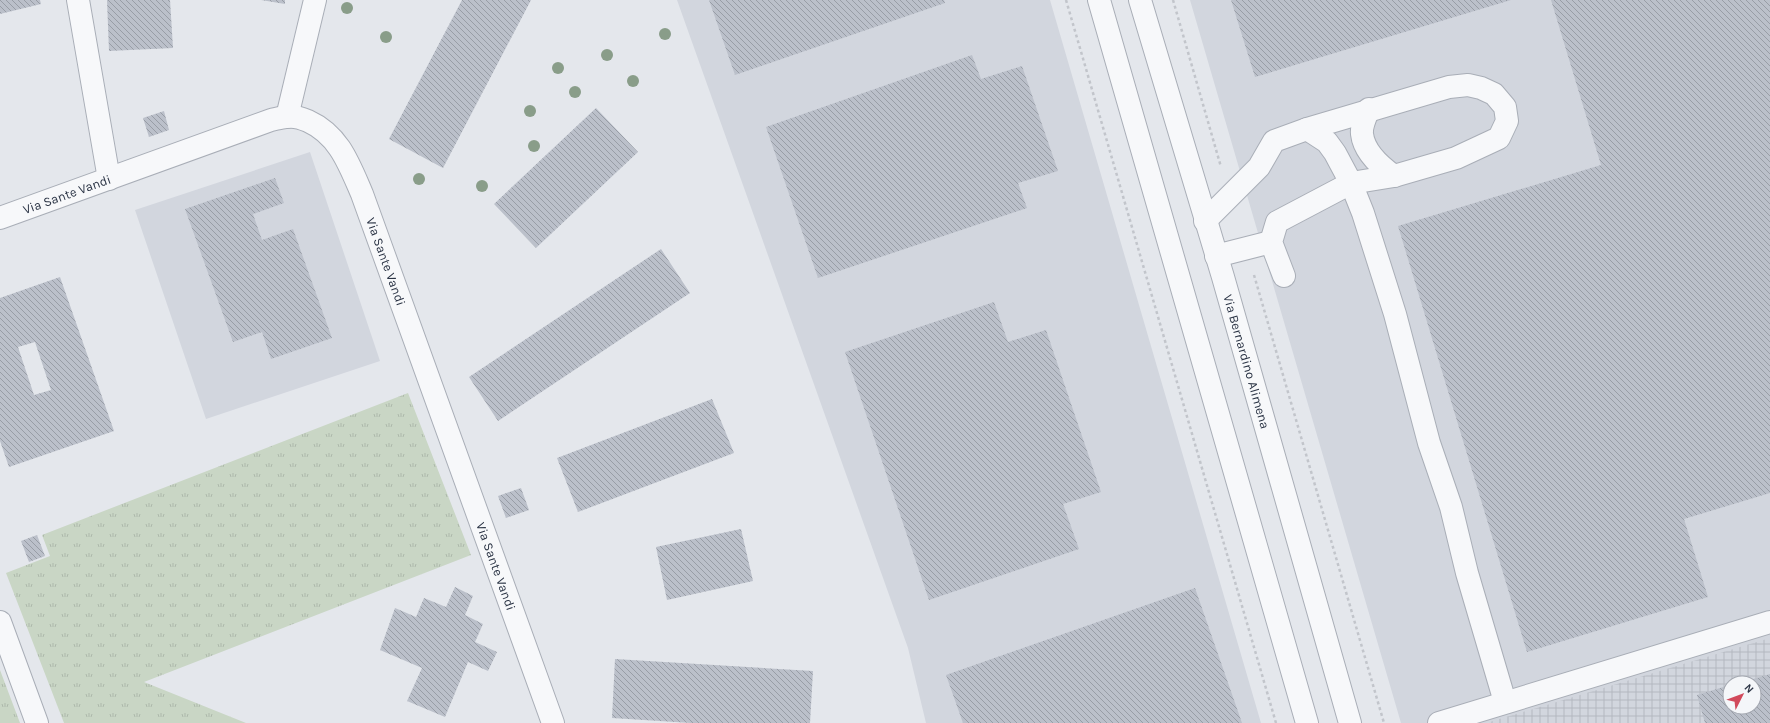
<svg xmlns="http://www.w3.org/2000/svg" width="1770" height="723" font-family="Karla,sans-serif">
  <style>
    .built { fill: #d2d6de }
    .industrial { fill: url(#industrial-grid); fill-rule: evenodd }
    .grass { fill: url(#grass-tufts) }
    .building { fill: url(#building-back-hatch); fill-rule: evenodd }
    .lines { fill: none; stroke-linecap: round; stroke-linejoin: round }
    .minor-casing { stroke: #a9aeb7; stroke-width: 24 }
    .path { stroke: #c2c5cb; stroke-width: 2.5; stroke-dasharray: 3 3; stroke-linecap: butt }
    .minor { stroke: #f7f8fa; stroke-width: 22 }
    .tree { fill: #899d89 }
    .labels { text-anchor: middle; stroke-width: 3; stroke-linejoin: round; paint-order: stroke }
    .street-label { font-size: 13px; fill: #2b3445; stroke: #f4f6f9 }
  </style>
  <defs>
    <pattern id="industrial-grid" width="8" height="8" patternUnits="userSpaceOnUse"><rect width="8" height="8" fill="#d2d6de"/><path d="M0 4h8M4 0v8" fill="none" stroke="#b4b8c0"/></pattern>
    <pattern id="grass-tufts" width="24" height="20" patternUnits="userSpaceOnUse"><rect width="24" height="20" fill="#c9d6c5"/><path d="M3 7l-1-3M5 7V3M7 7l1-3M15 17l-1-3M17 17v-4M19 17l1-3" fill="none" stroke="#adb8ab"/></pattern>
    <pattern id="building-back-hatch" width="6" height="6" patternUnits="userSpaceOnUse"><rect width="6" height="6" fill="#bbc0ca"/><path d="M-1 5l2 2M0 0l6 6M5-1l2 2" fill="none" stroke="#989da6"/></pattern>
  </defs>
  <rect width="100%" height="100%" fill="#e4e7ec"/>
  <!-- built -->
  <path class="built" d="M 677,0 L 1050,0 L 1261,723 L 926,723 L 908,648 Z
    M 1190,0 L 1770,0 L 1770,640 L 1487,723 L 1401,723 Z
    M 310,152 L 380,361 L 206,419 L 135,210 Z"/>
  <!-- industrial -->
  <path class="industrial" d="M 1770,638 L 1770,723 L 1486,723 ZM 1730,683 L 1754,683 L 1754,707 L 1730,707 Z"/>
  <!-- grass -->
  <path class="grass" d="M 408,393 L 471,555 L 144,682 L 246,723 L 64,723 L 6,573 L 50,556 L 42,535 Z
    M 0,670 L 20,723 L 0,723 Z"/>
  <!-- building -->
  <path class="building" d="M 0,0 L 40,0 L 41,4 L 0,14 Z
    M 107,0 L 170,0 L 173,48 L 109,51 Z
    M 261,0 L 285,0 L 285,4 Z
    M 462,0 L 531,0 L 443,168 L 389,139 Z
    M 709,0 L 944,0 L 945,3 L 735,75 Z
    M 1231,0 L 1511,0 L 1255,77 Z
    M 1551,0 L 1770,0 L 1770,493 L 1684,519 L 1708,597 L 1527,652 L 1398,226 L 1601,165 Z
    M 972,55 L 981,79 L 1022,66 L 1058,171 L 1018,183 L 1027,208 L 818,278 L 766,127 Z
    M 596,108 L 638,152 L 536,248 L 494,204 Z
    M 164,111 L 169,130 L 149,137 L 143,118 Z
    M 275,178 L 284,203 L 253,214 L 262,240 L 293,229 L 332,338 L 271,359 L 262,332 L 233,342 L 185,209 Z
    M 661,249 L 690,293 L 498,421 L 469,377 Z
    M 60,277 L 114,431 L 9,467 L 0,441 L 0,298 ZM 35,342 L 51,390 L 34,395 L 18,347 Z
    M 994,302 L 1008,342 L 1046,330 L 1101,492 L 1063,504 L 1079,549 L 929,600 L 845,352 Z
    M 712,399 L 734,453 L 578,512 L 557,458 Z
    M 521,488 L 529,510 L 506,518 L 498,496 Z
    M 741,529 L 753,581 L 667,600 L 656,547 Z
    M 37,535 L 45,556 L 29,562 L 21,541 Z
    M 455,587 L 473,596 L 465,615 L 483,624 L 475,642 L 497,652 L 488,671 L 468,662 L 445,717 L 407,701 L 422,668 L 380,650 L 395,608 L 416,617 L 424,598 L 446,607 Z
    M 1195,588 L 1242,723 L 963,723 L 946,675 Z
    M 615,659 L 813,671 L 810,723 L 691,723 L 612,718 Z
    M 1770,674 L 1770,723 L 1705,723 L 1697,695 L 1730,685 L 1730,707 L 1754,707 L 1754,683 L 1740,683 Z"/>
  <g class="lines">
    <defs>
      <g id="minor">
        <path d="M 78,0 L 109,179"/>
        <path d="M 1099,0 L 1307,723"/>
        <path id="s1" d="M 1140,0 L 1223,277 L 1350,723"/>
        <path d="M 1369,109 C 1366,116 1361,126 1362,134 C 1364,152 1380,166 1394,176"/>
        <path d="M 287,117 L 315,0"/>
        <path id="s2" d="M 0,218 L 271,120 C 276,119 282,117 287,117 C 293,116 301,118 308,121 C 339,135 349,164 362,194 L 553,723"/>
        <path d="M 1205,221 L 1259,167 L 1274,141 L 1307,129 L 1327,142 L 1335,153 L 1351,183 L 1363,213 L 1395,314 L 1429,443 L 1451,507 L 1467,573 L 1505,702"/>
        <path d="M 1216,256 L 1271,242"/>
        <path d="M 1284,276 L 1271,242 L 1277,222 L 1351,183 L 1394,176 L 1456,158 L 1499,138 L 1507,121 L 1505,107 L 1494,94 L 1481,88 L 1468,85 L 1449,87 L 1307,129"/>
        <path d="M 0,622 L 37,723"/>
        <path d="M 1439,723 L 1770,622"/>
      </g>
    </defs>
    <!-- minor casing -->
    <use href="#minor" class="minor-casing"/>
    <!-- path -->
    <path class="path" d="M 1066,0 L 1276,723
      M 1173,0 L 1221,167
      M 1254,275 L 1384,723"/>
    <!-- minor -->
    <use href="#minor" class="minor"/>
  </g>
  <!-- trees -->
  <g class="tree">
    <circle cx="347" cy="8" r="6"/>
    <circle cx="665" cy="34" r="6"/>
    <circle cx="386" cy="37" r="6"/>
    <circle cx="607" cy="55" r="6"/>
    <circle cx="558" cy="68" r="6"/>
    <circle cx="633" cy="81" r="6"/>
    <circle cx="575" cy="92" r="6"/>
    <circle cx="530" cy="111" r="6"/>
    <circle cx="534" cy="146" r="6"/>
    <circle cx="419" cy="179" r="6"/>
    <circle cx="482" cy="186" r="6"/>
  </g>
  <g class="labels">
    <!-- street labels -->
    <g class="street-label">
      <text dy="5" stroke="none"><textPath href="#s2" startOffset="71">Via Sante Vandi</textPath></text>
      <text dy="5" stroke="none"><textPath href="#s2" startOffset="491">Via Sante Vandi</textPath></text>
      <text dy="5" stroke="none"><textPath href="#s1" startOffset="377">Via Bernardino Alimena</textPath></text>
      <text dy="5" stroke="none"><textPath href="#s2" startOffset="815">Via Sante Vandi</textPath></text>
    </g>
  </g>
  <!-- north arrow -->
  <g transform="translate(1742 695) rotate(48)"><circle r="19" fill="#f4f6f9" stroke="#a4a8b1"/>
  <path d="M0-3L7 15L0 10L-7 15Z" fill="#d1495b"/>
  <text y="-6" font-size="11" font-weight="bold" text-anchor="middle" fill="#2b3445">N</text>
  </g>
</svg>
